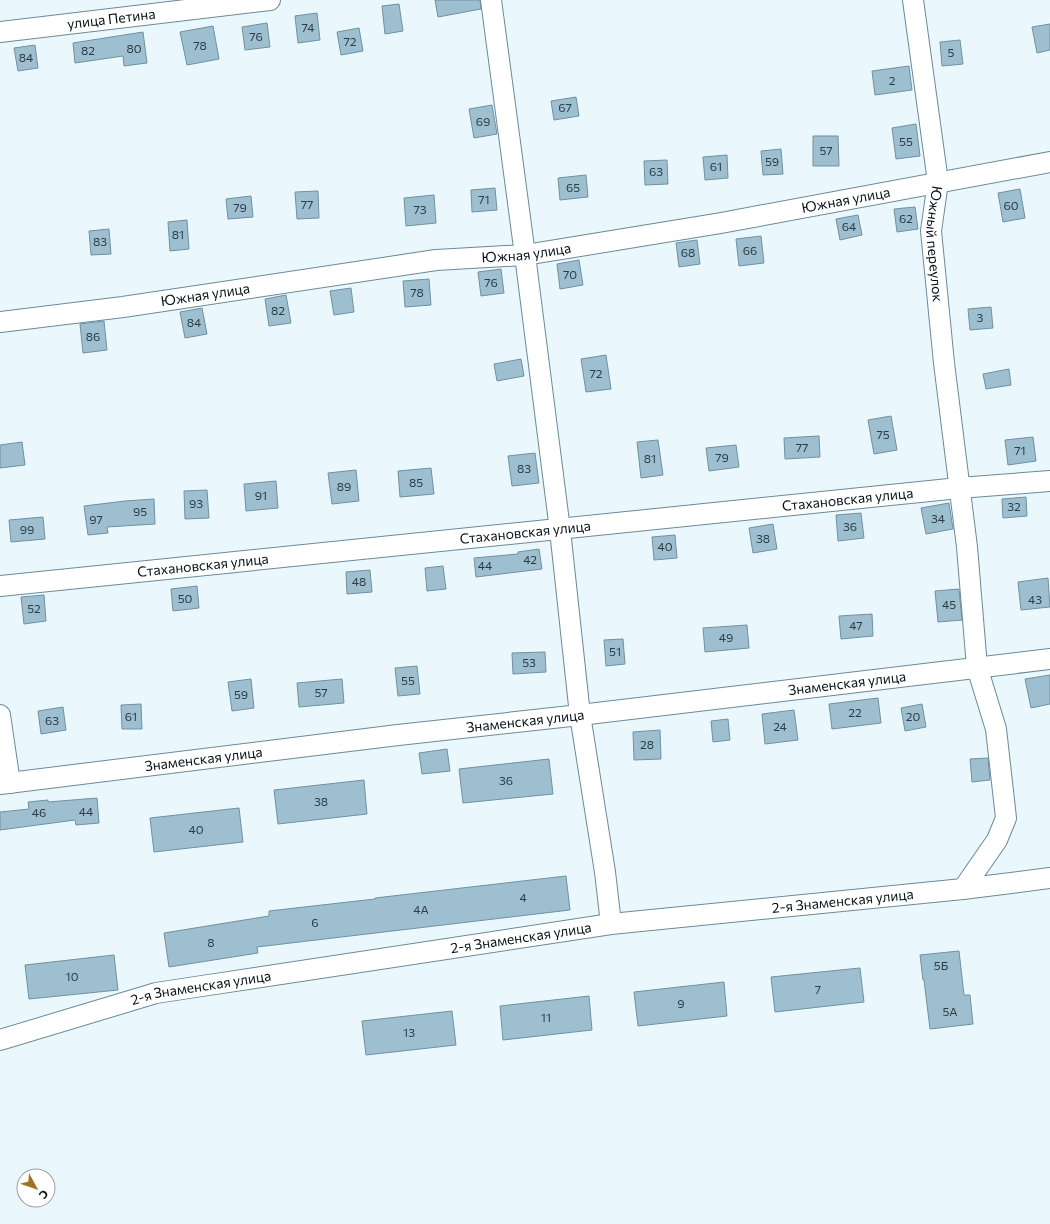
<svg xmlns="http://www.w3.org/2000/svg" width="1050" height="1224" font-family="Commissioner,sans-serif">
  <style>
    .building { fill: #9dbfcf; stroke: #7091a0 }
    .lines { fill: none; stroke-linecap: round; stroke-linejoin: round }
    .minor-casing { stroke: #6a8a99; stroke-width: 22 }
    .minor { stroke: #fff; stroke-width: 20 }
    .labels { text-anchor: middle; stroke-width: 3; stroke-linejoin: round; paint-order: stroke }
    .number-label { font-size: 12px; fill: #2c3d46 }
    .street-label { font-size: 14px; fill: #061218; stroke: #fff }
  </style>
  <rect width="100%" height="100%" fill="#eaf8fe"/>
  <!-- building -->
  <path class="building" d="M 435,0 L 480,0 L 481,9 L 438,17 Z
    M 399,4 L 403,31 L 385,34 L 382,6 Z
    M 317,13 L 320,40 L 298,43 L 295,16 Z
    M 267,23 L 270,47 L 245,50 L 242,27 Z
    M 1050,24 L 1050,50 L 1037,53 L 1032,27 Z
    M 213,26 L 219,59 L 187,65 L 180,32 Z
    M 359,28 L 363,51 L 341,55 L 337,32 Z
    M 143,32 L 147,63 L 124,66 L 123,56 L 75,63 L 73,43 Z
    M 960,40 L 963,64 L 942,66 L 940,42 Z
    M 35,45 L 38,68 L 18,71 L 14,48 Z
    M 909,66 L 912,90 L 875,95 L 872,71 Z
    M 576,97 L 579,116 L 554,120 L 551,101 Z
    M 492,105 L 497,134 L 474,138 L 469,109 Z
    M 916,124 L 920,156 L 896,159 L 892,128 Z
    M 813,136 L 838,136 L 839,166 L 813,166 Z
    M 781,149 L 783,174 L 763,175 L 761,151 Z
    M 727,155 L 728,178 L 705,180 L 703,157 Z
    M 667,160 L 668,184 L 645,185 L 644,161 Z
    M 586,175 L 588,197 L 560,200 L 558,178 Z
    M 495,188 L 497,210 L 472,212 L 471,190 Z
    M 1020,189 L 1025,218 L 1003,222 L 998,193 Z
    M 318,191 L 319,218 L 297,219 L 295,192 Z
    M 434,195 L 436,223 L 406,226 L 404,198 Z
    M 251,196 L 253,217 L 228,219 L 226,199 Z
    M 915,207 L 918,229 L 897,232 L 894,209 Z
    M 858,215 L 862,235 L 840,240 L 836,219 Z
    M 187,220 L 189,249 L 170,251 L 168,222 Z
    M 109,229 L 111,254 L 91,255 L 89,231 Z
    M 761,236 L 764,263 L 739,266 L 736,239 Z
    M 697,240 L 700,264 L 679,267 L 676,243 Z
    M 579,260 L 583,285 L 560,289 L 557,264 Z
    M 501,269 L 504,293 L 481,296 L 478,272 Z
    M 429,279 L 431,305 L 405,307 L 403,281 Z
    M 351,288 L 354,312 L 334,315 L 330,291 Z
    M 286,295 L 291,323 L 269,326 L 265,299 Z
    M 991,307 L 993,328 L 970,330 L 968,309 Z
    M 202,308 L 207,334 L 185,338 L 180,312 Z
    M 104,321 L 107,350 L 83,353 L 80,324 Z
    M 606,355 L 611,389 L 586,392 L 581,359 Z
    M 521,359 L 524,376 L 497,381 L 494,364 Z
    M 1009,369 L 1011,385 L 986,389 L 983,374 Z
    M 891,416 L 897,450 L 874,454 L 868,420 Z
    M 819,436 L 820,457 L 785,459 L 784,438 Z
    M 1033,437 L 1036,461 L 1008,465 L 1005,440 Z
    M 658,440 L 663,475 L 641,478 L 637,442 Z
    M 22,442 L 25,465 L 0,468 L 0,445 Z
    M 736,445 L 739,467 L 709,471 L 706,448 Z
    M 535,453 L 539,483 L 512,486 L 508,456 Z
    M 431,468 L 434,494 L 400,497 L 398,471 Z
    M 356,470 L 359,501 L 332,504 L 328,473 Z
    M 276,481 L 278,508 L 246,511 L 244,484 Z
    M 207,490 L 209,518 L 185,519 L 184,491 Z
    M 1026,497 L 1027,516 L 1003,518 L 1002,499 Z
    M 154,499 L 155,524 L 107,527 L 108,533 L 88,535 L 84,506 L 125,501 Z
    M 949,503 L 953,529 L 926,534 L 921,508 Z
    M 861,513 L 864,538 L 838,541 L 836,515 Z
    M 43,517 L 45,539 L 11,542 L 9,520 Z
    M 773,524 L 777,549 L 753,553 L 749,528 Z
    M 675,535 L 677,558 L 654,560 L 652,537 Z
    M 539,549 L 542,569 L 476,577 L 474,558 L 518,554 L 518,552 Z
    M 443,566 L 446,589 L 427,591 L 425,568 Z
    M 370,570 L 372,592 L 347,594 L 346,572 Z
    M 1048,578 L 1050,607 L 1021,610 L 1018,582 Z
    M 197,586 L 199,608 L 173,611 L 171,589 Z
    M 959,589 L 962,620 L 938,622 L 935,591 Z
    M 44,595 L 46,621 L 24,624 L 21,597 Z
    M 872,614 L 873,636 L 841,639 L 839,616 Z
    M 747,625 L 749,648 L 705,652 L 703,628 Z
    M 623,639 L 625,664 L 606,666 L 604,640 Z
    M 545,652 L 546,672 L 513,674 L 512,653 Z
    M 417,666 L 420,694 L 398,696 L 395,668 Z
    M 1050,675 L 1050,704 L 1031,708 L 1025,679 Z
    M 251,679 L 254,708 L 232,711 L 228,682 Z
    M 342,679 L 344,703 L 299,707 L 297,683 Z
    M 878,698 L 881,723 L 832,729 L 829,704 Z
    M 141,704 L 142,729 L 122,729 L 121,705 Z
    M 922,704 L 926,727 L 905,731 L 901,708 Z
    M 63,707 L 66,730 L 41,734 L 38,711 Z
    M 794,710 L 798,740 L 765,744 L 762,714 Z
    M 728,719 L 730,740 L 713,742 L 711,721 Z
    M 660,730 L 661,759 L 634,760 L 633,732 Z
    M 447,749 L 450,771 L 422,774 L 419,753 Z
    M 988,758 L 990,780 L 972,782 L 970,759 Z
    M 549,759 L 553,794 L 463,803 L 459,769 Z
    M 364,780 L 367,814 L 278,824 L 274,790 Z
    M 97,798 L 99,823 L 76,825 L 75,820 L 0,830 L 0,812 L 29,809 L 28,802 L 48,800 L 48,802 Z
    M 239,808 L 243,842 L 154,852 L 150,818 Z
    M 566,876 L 570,910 L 257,947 L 258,953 L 169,967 L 164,933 L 269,916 L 269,911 L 375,899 L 375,898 Z
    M 959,951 L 964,995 L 970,995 L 973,1024 L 930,1029 L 924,980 L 923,980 L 920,955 Z
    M 114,955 L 118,990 L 29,999 L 25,965 Z
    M 860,968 L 864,1002 L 775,1012 L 771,977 Z
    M 724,982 L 727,1016 L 638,1026 L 634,992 Z
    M 589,996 L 592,1030 L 503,1040 L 500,1006 Z
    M 452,1011 L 456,1045 L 366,1055 L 362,1021 Z"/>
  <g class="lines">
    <defs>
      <g id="minor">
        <path d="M 491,0 L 525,255 L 560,530 L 580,715 L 605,872 L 611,924"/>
        <path id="s1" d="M 913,0 L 938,182 L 931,231 L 944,363 L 967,547 L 977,667 L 996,729 L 1006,818 L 997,840 L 963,889"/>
        <path id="s2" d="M 0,32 L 270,0"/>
        <path id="s3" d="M 0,322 L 123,307 L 436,260 L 525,255 L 721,223 L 1050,162"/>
        <path id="s4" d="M 0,586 L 959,488 L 1050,481"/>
        <path d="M 0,715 L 10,783"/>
        <path id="s5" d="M 0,784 L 398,735 L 580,715 L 1050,659"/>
        <path id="s6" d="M 0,1040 L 156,993 L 202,986 L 611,924 L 963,889 L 1050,878"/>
      </g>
    </defs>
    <!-- minor casing -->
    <use href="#minor" class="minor-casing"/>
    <!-- minor -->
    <use href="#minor" class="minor"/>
  </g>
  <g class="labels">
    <!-- number labels -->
    <g class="number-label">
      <text x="308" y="32">74</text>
      <text x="256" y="41">76</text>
      <text x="350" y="46">72</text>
      <text x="200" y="50">78</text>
      <text x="134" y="53">80</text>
      <text x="88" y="55">82</text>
      <text x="951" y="57">5</text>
      <text x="26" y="62">84</text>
      <text x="892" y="85">2</text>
      <text x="565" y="112">67</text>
      <text x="483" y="126">69</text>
      <text x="906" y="146">55</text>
      <text x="826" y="155">57</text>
      <text x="772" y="166">59</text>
      <text x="716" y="171">61</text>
      <text x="656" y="176">63</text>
      <text x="573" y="192">65</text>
      <text x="484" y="204">71</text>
      <text x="307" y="209">77</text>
      <text x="1011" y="210">60</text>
      <text x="240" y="212">79</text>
      <text x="420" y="214">73</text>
      <text x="906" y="223">62</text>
      <text x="849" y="231">64</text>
      <text x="178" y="239">81</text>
      <text x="100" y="246">83</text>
      <text x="750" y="255">66</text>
      <text x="688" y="257">68</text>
      <text x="570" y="279">70</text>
      <text x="491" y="287">76</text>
      <text x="417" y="297">78</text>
      <text x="278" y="315">82</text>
      <text x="980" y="322">3</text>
      <text x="194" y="327">84</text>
      <text x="93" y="341">86</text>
      <text x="596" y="378">72</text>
      <text x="883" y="439">75</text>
      <text x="802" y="452">77</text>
      <text x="1020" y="455">71</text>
      <text x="722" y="462">79</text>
      <text x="650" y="463">81</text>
      <text x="524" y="473">83</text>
      <text x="416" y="487">85</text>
      <text x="344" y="491">89</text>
      <text x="261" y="500">91</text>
      <text x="196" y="508">93</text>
      <text x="1014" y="511">32</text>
      <text x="140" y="516">95</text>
      <text x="938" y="523">34</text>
      <text x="96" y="524">97</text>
      <text x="850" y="531">36</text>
      <text x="27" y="534">99</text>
      <text x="763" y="543">38</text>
      <text x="665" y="551">40</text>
      <text x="530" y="564">42</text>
      <text x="485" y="570">44</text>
      <text x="359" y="586">48</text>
      <text x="185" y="603">50</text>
      <text x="1035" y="604">43</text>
      <text x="949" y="609">45</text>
      <text x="34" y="613">52</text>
      <text x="856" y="630">47</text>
      <text x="726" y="642">49</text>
      <text x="615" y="656">51</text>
      <text x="529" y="667">53</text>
      <text x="408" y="685">55</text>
      <text x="321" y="697">57</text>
      <text x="241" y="699">59</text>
      <text x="855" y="717">22</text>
      <text x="131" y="721">61</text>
      <text x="913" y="721">20</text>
      <text x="52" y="725">63</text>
      <text x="780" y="731">24</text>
      <text x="647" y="749">28</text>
      <text x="506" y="785">36</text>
      <text x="321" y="806">38</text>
      <text x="86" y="816">44</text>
      <text x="39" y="817">46</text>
      <text x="196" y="834">40</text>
      <text x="523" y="902">4</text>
      <text x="421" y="914">4А</text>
      <text x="315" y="927">6</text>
      <text x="211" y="947">8</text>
      <text x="941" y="970">5Б</text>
      <text x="72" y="981">10</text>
      <text x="818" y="994">7</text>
      <text x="681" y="1008">9</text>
      <text x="950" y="1016">5А</text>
      <text x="546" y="1022">11</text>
      <text x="409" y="1037">13</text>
    </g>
    <!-- street labels -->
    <g class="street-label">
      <text dy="5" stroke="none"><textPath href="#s2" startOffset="112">улица Петина</textPath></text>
      <text dy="5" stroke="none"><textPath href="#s3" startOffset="855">Южная улица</textPath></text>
      <text dy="5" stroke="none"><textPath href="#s1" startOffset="246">Южный переулок</textPath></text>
      <text dy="5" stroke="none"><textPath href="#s3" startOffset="531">Южная улица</textPath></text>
      <text dy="5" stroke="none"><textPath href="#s3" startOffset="207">Южная улица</textPath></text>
      <text dy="5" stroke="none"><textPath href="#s4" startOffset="852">Стахановская улица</textPath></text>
      <text dy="5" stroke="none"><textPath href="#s4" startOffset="528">Стахановская улица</textPath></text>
      <text dy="5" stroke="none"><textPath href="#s4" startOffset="204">Стахановская улица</textPath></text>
      <text dy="5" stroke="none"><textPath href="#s5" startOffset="853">Знаменская улица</textPath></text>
      <text dy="5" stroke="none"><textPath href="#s5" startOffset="529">Знаменская улица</textPath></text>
      <text dy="5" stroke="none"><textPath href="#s5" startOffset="205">Знаменская улица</textPath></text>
      <text dy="5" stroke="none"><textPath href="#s6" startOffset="856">2-я Знаменская улица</textPath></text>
      <text dy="5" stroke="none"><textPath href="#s6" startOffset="532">2-я Знаменская улица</textPath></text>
      <text dy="5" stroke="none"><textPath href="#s6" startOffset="208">2-я Знаменская улица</textPath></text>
    </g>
  </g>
  <!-- north arrow -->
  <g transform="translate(36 1188) rotate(130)"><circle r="19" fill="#ffffff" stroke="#9ba0a3"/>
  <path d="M0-3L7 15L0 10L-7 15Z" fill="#a07425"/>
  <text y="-6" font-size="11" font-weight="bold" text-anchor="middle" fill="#061218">С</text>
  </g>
</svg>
